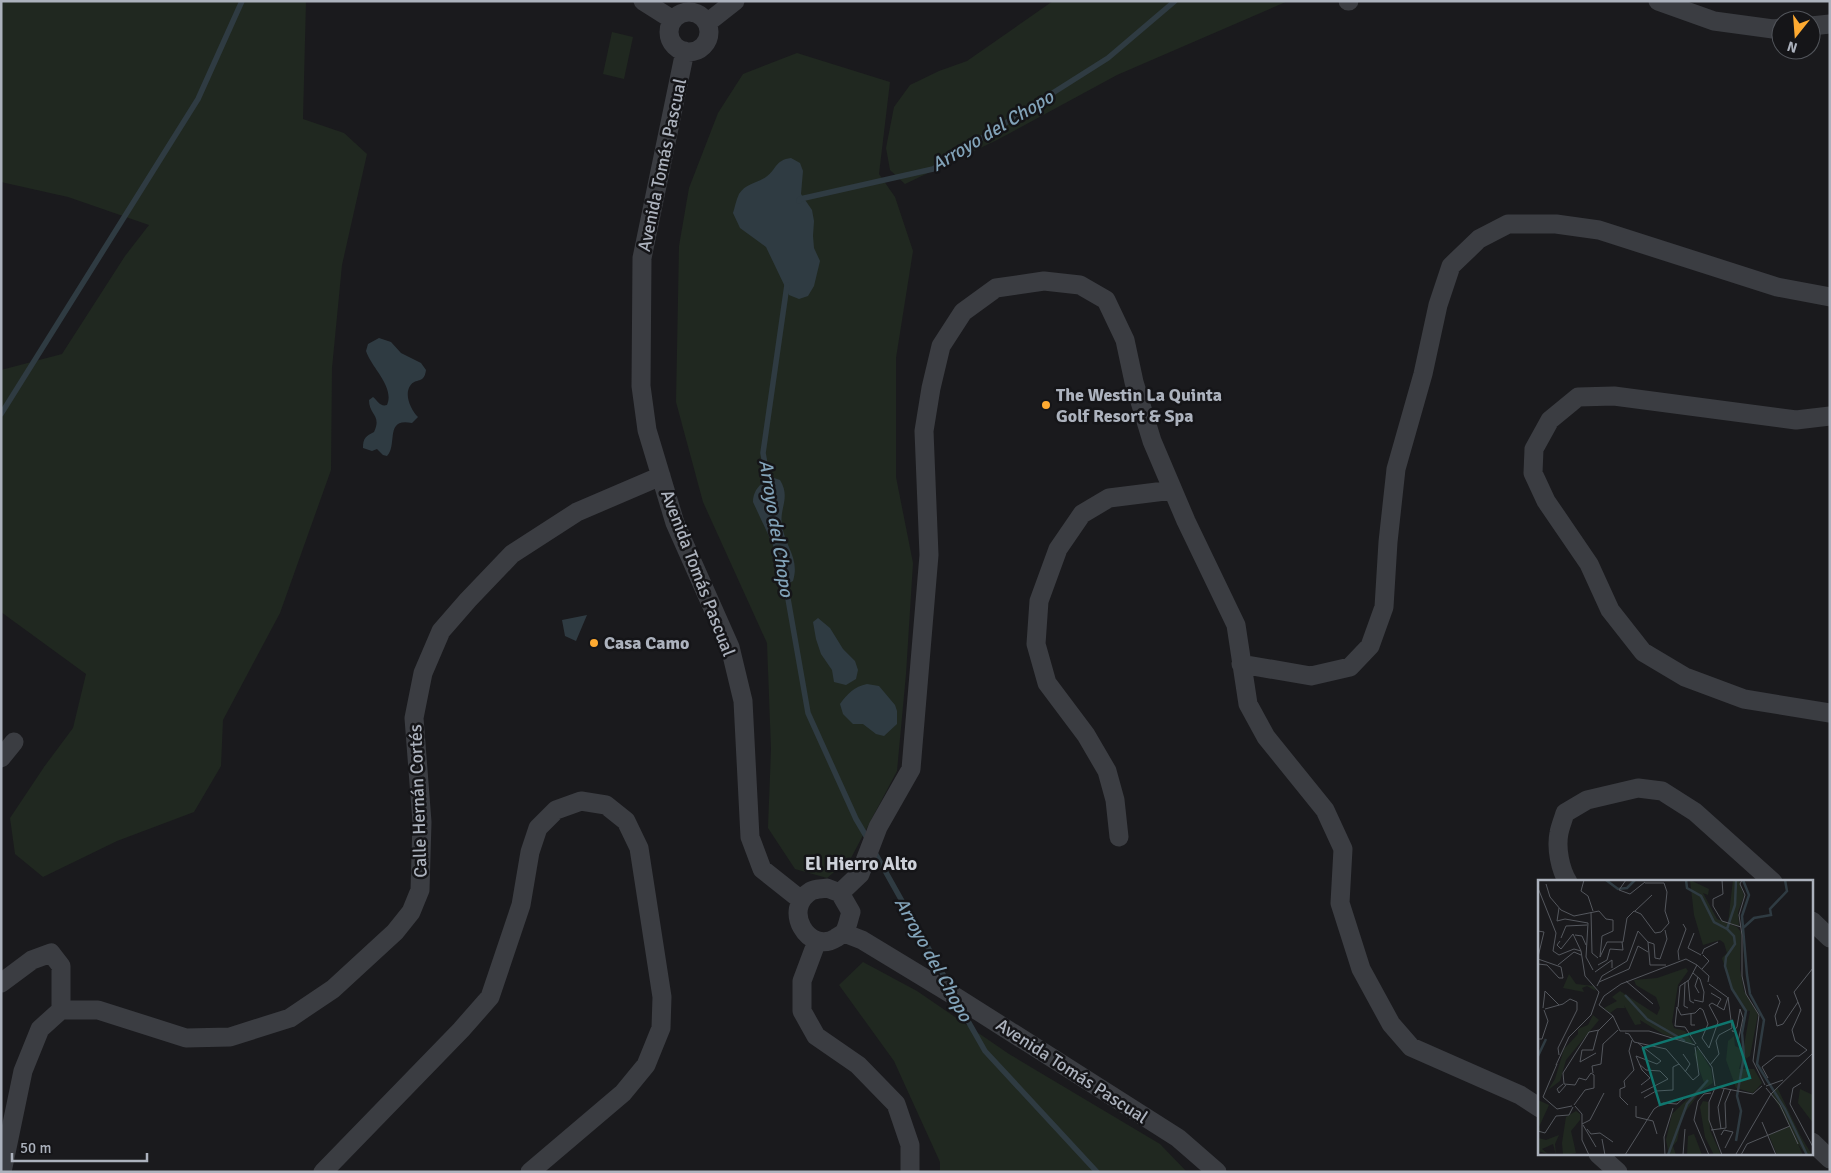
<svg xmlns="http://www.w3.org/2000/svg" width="1831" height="1173" font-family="Signika,sans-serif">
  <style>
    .green { fill: #202820 }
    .water { fill: #2f3b42 }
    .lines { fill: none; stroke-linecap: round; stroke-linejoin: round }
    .stream { stroke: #2f3b42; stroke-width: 5.5 }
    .minor { stroke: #3b3d42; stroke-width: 19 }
    .poi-dot { fill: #feaa31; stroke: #151518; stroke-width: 2 }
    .labels { text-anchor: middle; stroke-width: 5; stroke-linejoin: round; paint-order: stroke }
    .street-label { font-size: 18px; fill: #acb2bd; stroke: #151518 }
    .poi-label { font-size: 18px; font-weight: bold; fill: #acb2bd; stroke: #151518; text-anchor: start }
    .water-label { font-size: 19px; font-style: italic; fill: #82a3b9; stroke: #151518 }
    .neighbourhood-label { font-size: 19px; font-weight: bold; fill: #cdd1d9; stroke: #151518 }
    .inset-river { fill: none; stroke: #2f3b42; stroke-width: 2.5 }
    .inset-road { fill: none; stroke: #54575d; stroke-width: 1 }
    .view { fill: #0f766e; fill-opacity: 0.15; stroke: #0f766e; stroke-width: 2.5 }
    .inset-edge { fill: none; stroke: #acb2bd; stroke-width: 2.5 }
  </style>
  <rect width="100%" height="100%" fill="#1a1a1d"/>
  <!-- green -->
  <path class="green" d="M 1,1 L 306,1 L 303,119 L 344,133 L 367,154 L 342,265 L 332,368 L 331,470 L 280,613 L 223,720 L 221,766 L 194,812 L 117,841 L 43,877 L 15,854 L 10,818 L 44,767 L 73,728 L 86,674 L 1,612 L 1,370 L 62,354 L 125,256 L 149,225 L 68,197 L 1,182 Z
    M 1053,1 L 1288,1 L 1117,75 L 997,140 L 905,184 L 890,170 L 886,148 L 894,107 L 910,85 L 939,71 L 967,61 Z
    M 612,32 L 633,37 L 624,79 L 603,74 Z
    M 797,53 L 890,82 L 879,174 L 895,197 L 913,251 L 896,358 L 896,477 L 913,563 L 906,674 L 897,771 L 851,858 L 827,878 L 795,869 L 768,828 L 771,749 L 767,643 L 703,502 L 676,402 L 679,246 L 689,188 L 718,113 L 743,74 Z
    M 863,962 L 917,991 L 1009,1054 L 1160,1144 L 1187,1172 L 940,1172 L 940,1162 L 894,1061 L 839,985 Z"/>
  <!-- water -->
  <path class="water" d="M 791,158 L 800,163 L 803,171 L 801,194 L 812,210 L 814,221 L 813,236 L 814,248 L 820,261 L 814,286 L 808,296 L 799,299 L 789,295 L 766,247 L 740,228 L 733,213 C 735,207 736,200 739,194 C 745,184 757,183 766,177 C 777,169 775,160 791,158 Z
    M 379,338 L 391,342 L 401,353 L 421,363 L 426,370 C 424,385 416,377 410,386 C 404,395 411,410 418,417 L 412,423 C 384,417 398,445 387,456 L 383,455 L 377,449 L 372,451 L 363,448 C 363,438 366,436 374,432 C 382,415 369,415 369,400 L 373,397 C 378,401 380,407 387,405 C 395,387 371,367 366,351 L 368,344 Z
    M 774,478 L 780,480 C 791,498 779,508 782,525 C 785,547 800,558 793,581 L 789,583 L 784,582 L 781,577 L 773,545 L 753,502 C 753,489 762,481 774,478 Z
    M 587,615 L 576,641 L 565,636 L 562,620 Z
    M 818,618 L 830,628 L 843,649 L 855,661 L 858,670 L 856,679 L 846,685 L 834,682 L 832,670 L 821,654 L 816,639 L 813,622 Z
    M 867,684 L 879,686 L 895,705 L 897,711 L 897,724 L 884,736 L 876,734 L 863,724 L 853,724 L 843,714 L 840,704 C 848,693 854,687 867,684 Z"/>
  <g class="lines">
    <!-- stream -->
    <path class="stream" d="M 799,201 L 800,199 L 933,169 L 1108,58 L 1175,1
      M 1,414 L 198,99 L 242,1
      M 769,486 L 763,453 L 787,285
      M 784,576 L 808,713 L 856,819 L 869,841
      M 874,851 L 949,985
      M 960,1007 L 985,1051 L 1097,1172"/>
    <!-- minor -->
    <path class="minor" d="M 643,1 L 673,20
      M 1348,1 L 1349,1
      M 1658,1 L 1714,21 L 1773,29 L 1781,28
      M669 32a20 20 0 1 1 40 0a20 20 0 1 1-40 0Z
      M 707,23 L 735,1
      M 1811,26 L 1830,24
      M 685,51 L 642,258 L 641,386 L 647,430 L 675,523 L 730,647 L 743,701 L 750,837 L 762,869 L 801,900
      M 1830,416 L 1796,420 L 1614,396 L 1578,397 L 1550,420 L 1534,449 L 1533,473 L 1546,501 L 1589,564 L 1610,610 L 1643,652 L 1685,677 L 1744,699 L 1830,713
      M 1241,664 L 1311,676 L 1350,667 L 1370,646 L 1384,607 L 1388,542 L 1396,469 L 1423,374 L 1438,305 L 1451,266 L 1479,239 L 1508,224 L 1556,224 L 1599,230 L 1777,287 L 1830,297
      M 1,758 L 14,742
      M 1119,837 L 1115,800 L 1107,771 L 1086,735 L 1047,683 L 1036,644 L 1039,601 L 1058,549 L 1082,514 L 1109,498 L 1173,490
      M 1568,882 C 1560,869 1556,848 1559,833 C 1560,827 1563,820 1565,813 L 1587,800 L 1638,788 L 1662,791 L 1695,812 L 1773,882
      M 827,888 L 840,893 L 851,912 C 849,918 848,925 845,931 C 843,934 839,936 836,938 C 809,955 781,909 811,891 C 815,889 822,889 827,888 Z
      M 840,893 L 860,874 L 878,827 L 911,769 L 929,555 L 924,431 L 931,388 L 941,346 L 963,312 L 996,288 L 1044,281 L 1080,285 L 1106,300 L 1125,340 L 1134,382 L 1152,441 L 1186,521 L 1236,625 L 1248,704 L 1266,737 L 1325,810 L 1343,849 L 1340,903 L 1361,969 L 1391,1024 L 1411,1047 L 1520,1095 L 1540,1108
      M 1812,921 L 1830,938
      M 844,933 L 862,940 L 956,997 L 1178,1138 L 1217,1172
      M 817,941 L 802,981 L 802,1011 L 816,1036 L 858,1065 L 896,1104 L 910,1145 L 910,1172
      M 1,983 L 32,960 L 51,953 L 61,966 L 61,1010
      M 1812,1142 L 1830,1159
      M 1598,1154 L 1618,1172
      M 2,1172 L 23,1071 L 40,1029 L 61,1010 L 98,1010 L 186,1038 L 230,1037 L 290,1018 L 333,989 L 395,932 L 411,912 L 420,890 L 422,822 L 414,718 L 423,673 L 441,631 L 468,600 L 512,554 L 577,512 L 661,476
      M 323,1172 L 461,1030 L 490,997 L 521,905 L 530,852 L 538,828 L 556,810 L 581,801 L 606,805 L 626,821 L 639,848 L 662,997 L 661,1028 L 646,1065 L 623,1093 L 530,1172"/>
  </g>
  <!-- markers -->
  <g class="poi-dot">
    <circle cx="1046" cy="405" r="5"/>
    <circle cx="594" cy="643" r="5"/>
  </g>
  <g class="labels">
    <!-- street labels -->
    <g class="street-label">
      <text transform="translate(662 165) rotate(-78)" y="6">Avenida Tomás Pascual</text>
      <text transform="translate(698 573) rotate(69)" y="6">Avenida Tomás Pascual</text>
      <text transform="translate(418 801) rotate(-92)" y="6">Calle Hernán Cortés</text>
      <text transform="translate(1072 1071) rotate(33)" y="6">Avenida Tomás Pascual</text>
    </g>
    <!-- poi labels -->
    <g class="poi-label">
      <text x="1056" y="401">The Westin La Quinta<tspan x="1056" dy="21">Golf Resort &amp; Spa</tspan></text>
      <text x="604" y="649">Casa Camo</text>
    </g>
    <!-- water labels -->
    <g class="water-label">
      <text transform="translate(992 130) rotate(-31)" y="7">Arroyo del Chopo</text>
      <text transform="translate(777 528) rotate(81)" y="7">Arroyo del Chopo</text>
      <text transform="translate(934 959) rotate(61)" y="7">Arroyo del Chopo</text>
    </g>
    <!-- neighbourhood labels -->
    <g class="neighbourhood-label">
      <text x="861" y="870">El Hierro Alto</text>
    </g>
  </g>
  <!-- overview -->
  <g transform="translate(1538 880)">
    <rect width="275" height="275" fill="#1a1a1d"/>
    <path d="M 152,0 L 171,9 L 170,15 L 165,13 L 179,39 L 199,47 L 203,52 L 202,89 L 206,111 L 220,134 L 212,176 L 203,182 L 201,189 L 216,189 L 224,203 L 215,213 L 198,208 L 188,180 L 190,161 L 196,156 L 197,166 L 204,169 L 206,166 L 212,131 L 205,130 L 192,104 L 184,78 L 189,73 L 186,63 L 182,60 L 165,65 L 156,35 ZM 195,0 L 201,0 L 206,16 L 200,32 L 201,46 L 190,43 ZM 148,88 L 150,91 L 140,105 L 134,142 L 136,148 L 147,151 L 155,164 L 125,154 L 102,140 L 103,144 L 97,145 L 86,125 L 87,128 L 79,128 L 72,133 L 66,128 L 79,121 L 74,117 L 82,111 L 119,135 L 122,128 L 118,117 L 98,105 L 96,100 L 119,98 ZM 31,94 L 38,104 L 56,106 L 58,111 L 49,106 L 44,108 L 46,112 L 25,108 ZM 55,135 L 61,140 L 28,180 L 22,201 L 10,210 L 17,199 L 26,169 L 40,154 L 40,149 L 50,145 ZM 160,168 L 173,189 L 175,203 L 164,210 L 144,236 L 139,261 L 135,266 L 138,275 L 131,275 L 128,260 L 134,234 L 166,203 L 156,174 ZM 239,207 L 262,255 L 274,275 L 268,275 L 260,264 L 265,275 L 239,275 L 231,255 L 252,246 L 234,214 ZM 262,209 L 275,215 L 275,243 L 260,223 ZM 0,220 L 11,225 L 1,247 L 3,253 L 0,251 ZM 165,221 L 170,222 L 172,250 L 183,275 L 176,275 L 167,257 L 162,227 ZM 38,231 L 42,234 L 42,240 L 33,251 L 38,273 L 25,275 L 24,263 L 28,237 ZM 156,254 L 161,267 L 164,275 L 149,275 L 150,256 ZM 21,255 L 17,264 L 18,275 L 15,264 L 4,269 L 10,274 L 0,271 L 0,258 L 8,260 Z" fill="#202820"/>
    <path class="inset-river" d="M 68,0 L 80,9 L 89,8 L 97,0M 148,0 L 149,8 L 163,16 L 176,42 L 189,49M 205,0 L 211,15 L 204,36 L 209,95 L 212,114 L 226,140 L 219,184 L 247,229 L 269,275M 205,48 L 216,38 L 233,35 L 232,29 L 249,11 L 247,0M 87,115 L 109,139 L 147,161M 0,176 L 8,159M 198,261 L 203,231 L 199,216 L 206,176 L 204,153 L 208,131 L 194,109 L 187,86 L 188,77 L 197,64 L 196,56 L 189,49 L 197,25 L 198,0M 130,275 L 149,224 L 170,200"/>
    <path class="inset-road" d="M 46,0 L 43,11 L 50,16 L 55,31M 88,0 L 81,10 L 92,14 L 107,2M 184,0 L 185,14 L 175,19 L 175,26 L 184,41 L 203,47M 204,0 L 202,4 L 207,15 L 201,35 L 204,55 L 204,96 L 208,114 L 221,135 L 215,181 L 227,205M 8,4 L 12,17 L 23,30 L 36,36 L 61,31 L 68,39 L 75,40 L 75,51 L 64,56 L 62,77 L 69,62 L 85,62 L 89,38 L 96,31 L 103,34 L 117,53 L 123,52 L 131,43 L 127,31 L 129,12 L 126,3 L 107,3M 0,8 L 18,53 L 15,71 L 21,75 L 36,69 L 43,71 L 47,96 L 61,112 L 53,135 L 31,157 L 18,185M 21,28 L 19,41 L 27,39 L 50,43 L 48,77 L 55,90M 97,31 L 114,15M 53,32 L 54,73 L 60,78M 0,51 L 6,52 L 0,77M 156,53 L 150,68 L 163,75M 37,55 L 44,56 L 48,65M 23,58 L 28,46 L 49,45M 22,61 L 19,65 L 23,69 L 35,54 L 43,71M 110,62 L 116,64 L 117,78 L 122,79 L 129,59 L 127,50M 164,74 L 166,69 L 180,62M 0,79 L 23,87 L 25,98 L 21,98 L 9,85 L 0,84M 141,80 L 140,71 L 148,49 L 145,44M 20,85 L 36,72 L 43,75M 60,85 L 69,80 L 72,69 L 85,70 L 84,62M 159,85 L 171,96 L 170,102M 164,89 L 171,81 L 165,75M 57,92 L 74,80 L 74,88M 155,93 L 162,99 L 166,112 L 165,122 L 156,120M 160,97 L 157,106 L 161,113M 150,100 L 152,121 L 156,123M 88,101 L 115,124M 61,102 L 91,89 L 100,66 L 110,72M 147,102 L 146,126 L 150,128M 171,104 L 189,117M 59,106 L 64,96 L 89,81 L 100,51 L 110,62 L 112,85 L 128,85M 173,113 L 183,119 L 179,126M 239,115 L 242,122 L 237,136 L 239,146 L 245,144 L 260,122M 140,127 L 142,106 L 151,100 L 159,85 L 148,79 L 83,104 L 66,116 L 61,125 L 75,136 L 82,151 L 111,151 L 157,165M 5,128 L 7,111 L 21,125M 7,129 L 25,124 L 32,119 L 39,122 L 39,130 L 20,168 L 21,175M 153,133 L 153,145 L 157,145M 194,150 L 195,152 L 199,147 L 202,129 L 205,138 L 200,162M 87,153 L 91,154 L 96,162 L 128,169 L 155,200 L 161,195 L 157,167M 0,159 L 4,159 L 10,141 L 6,130M 100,163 L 123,181 L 119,184 L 98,176 L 104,190 L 112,198 L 103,205M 158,164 L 147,147 L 137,146 L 139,127 L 143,135 L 157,133 L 162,128 L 165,130 L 170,144 L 164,158 L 171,168 L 180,142 L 171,125 L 174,123 L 186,130 L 190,117 L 194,148 L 181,155 L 178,161 L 181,174 L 172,185M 159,166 L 174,187 L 177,206M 58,173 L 42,182 L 44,170 L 55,170 L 60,151 L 75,136M 145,174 L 152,184 L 147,192M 19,184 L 5,217 L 19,229 L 34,226M 101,184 L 108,190 L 122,191 L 130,199 L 103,213M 55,193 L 54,186 L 63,184 L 65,164 L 80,150M 230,198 L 224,187 L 238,176 L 261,176 L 269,170 L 257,161 L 254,150 L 263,130 L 256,112 L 275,88M 263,203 L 255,208 L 252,224 L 275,267M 25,204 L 19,209 L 21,213 L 28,205M 228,206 L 245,200M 179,207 L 215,214 L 224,206M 177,208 L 171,222 L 171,240 L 184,275M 228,208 L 242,225 L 260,264M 106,218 L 118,211 L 135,210 L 135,187 L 141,184M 36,225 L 47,210 L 56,208 L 56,195 L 53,193 L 48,200 L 41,198 L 37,205 L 26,204 L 25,193 L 51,152 L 61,150M 90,225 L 82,217 L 82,209 L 87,207 L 86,201 L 96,190 L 91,171 L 94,160M 37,226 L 44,234 L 44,260 L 51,275M 98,226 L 98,237 L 115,241 L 119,254M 224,242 L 238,275M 44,244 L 52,240 L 66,213M 45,245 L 58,267M 49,249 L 53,254 L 62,253 L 75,262M 183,249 L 180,227 L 186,209M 173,250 L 188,248 L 187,223 L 193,209M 0,251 L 7,253 L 18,236 L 31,235 L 35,227M 183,255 L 186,250 L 195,252 L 187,268M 64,259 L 67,275M 198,274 L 233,214 L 275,173M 87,275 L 116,229 L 125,223 L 139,224 L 146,218M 127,275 L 126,257 L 135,228M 145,275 L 147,249M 171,275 L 156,240 L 160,221 L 166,214 L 173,213M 203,275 L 209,264 L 252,246"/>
    <path class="view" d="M 194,141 L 212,198 L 122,225 L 105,168 Z"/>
    <rect width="275" height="275" class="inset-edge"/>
  </g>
  <!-- border -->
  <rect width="1831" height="1173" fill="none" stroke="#acb2bd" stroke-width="5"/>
  <!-- north arrow -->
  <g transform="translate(1796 35) rotate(197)"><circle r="24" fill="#151518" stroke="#51545a"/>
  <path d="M0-4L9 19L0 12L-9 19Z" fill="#feaa31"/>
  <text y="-8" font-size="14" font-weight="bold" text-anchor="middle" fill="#acb2bd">N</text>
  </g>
  <!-- scale -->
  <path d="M12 1153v8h135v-8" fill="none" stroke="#acb2bd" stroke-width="2.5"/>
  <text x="20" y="1153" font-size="15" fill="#acb2bd" stroke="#151518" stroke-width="4" paint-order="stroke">50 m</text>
</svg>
